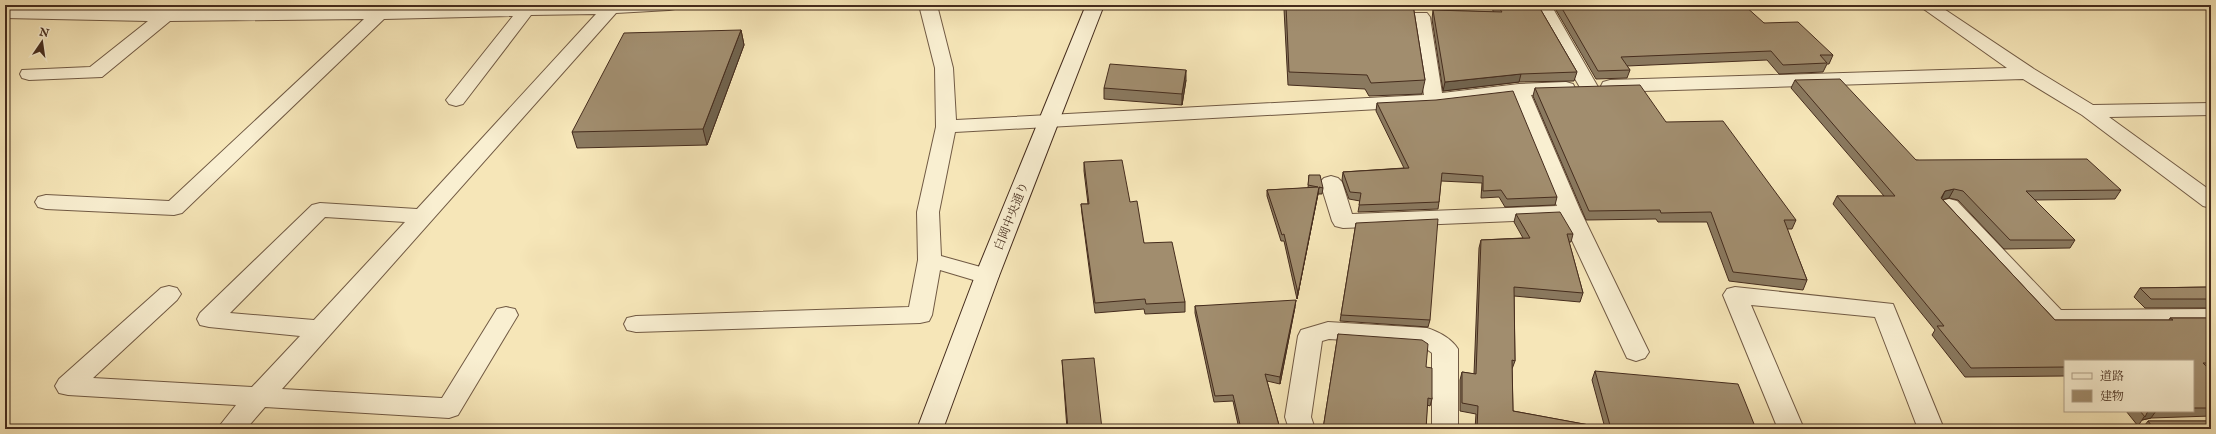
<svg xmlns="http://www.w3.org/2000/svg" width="2216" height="434" font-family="'IM FELL English','Noto Serif JP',serif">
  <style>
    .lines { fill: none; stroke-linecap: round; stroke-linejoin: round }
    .street-casing { stroke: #715a44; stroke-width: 2 }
    .secondary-casing { stroke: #452c1d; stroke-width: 2 }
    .street { fill: #f9efd1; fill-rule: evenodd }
    .secondary { fill: #f9efd1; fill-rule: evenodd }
    .wall { fill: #8a795f; stroke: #452c1d }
    .shaded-wall { fill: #71634d; stroke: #452c1d }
    .building { fill: #a18d6e; stroke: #452c1d }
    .labels { text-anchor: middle; stroke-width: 4; stroke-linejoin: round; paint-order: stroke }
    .street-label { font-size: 12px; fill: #452c1d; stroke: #f9efd1 }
  </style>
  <rect width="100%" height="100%" fill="#f6e6b8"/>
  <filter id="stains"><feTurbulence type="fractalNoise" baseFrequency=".005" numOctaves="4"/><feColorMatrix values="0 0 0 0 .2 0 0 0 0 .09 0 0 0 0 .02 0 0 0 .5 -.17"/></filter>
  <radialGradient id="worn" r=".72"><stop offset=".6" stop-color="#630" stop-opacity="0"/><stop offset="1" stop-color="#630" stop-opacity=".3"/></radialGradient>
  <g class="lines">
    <defs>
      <path id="street" d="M 525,5 L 678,5 L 675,9 L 669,10 L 616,13 L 282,389 L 442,398 L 497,309 L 506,307 L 515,309 L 518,315 L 458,415 L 449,418 L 265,407 L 246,429 L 217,429 L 236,405 L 68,395 L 59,393 L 55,386 L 59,379 L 161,288 L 169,286 L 177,288 L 181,294 L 177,300 L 93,378 L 252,387 L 300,336 L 209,327 L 200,325 L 197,319 L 200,313 L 312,205 L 320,203 L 417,209 L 596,14 L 531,15 L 463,104 L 456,106 L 449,104 L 446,100 L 513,16 L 384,19 L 182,213 L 174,215 L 46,209 L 38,207 L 35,202 L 38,197 L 46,195 L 169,201 L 364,19 L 170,21 L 102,77 L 29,80 L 22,78 L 20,74 L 22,70 L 90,67 L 148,21 L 5,18 L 5,8 L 226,10 ZM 325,217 L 405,222 L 314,320 L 230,313 Z
        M 919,5 L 937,5 L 953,68 L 956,120 L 1424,95 L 1412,17 L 1415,13 L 1427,13 L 1430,17 L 1442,93 L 1519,84 L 1566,82 L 1573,84 L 1575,88 L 1573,92 L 1531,95 L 1581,212 L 1649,352 L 1645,358 L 1636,361 L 1627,358 L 1562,219 L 1343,228 L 1335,226 L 1332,221 L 1320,182 L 1324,178 L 1331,176 L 1338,178 L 1342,182 L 1352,214 L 1557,206 L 1512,97 L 1434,106 L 955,132 L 939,212 L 941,256 L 995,271 L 999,276 L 995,281 L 987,284 L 940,270 L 932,315 L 929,321 L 920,323 L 636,332 L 627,330 L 624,324 L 627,318 L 636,316 L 909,307 L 918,260 L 917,212 L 936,127 L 935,68 Z
        M 1533,5 L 1551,5 L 1598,87 L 1596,91 L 1589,93 L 1582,91 Z
        M 1918,5 L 1938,5 L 2034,69 L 2093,105 L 2211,103 L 2211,115 L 2109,117 L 2211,191 L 2211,208 L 2203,206 L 2082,115 L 2023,79 L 1610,92 L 1603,90 L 1601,86 L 1603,82 L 1610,80 L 2007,68 Z
        M 1949,199 L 1957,201 L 2061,310 L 2211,309 L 2211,325 L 2055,326 L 2046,324 L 1941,211 L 1938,206 L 1941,201 Z
        M 1735,287 L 1893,304 L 1944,429 L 1918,429 L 1875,317 L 1751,305 L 1804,429 L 1778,429 L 1723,295 L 1727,289 Z
        M 1328,322 L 1427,328 C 1439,332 1451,338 1458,349 L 1458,429 L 1432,429 L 1432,353 L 1421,345 L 1329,339 L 1322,341 L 1311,417 L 1315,429 L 1289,429 L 1285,417 L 1298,336 L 1301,330 Z"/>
      <path id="secondary" d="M 1086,5 L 1104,5 L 999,276 L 943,429 L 917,429 L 975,276 Z"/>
    </defs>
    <!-- street casing -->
    <use href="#street" class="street-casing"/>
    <!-- secondary casing -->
    <use href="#secondary" class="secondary-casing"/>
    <!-- street -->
    <use href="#street" class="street"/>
    <!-- secondary -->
    <use href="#secondary" class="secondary"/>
  </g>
  <!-- wall -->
  <path class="wall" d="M 1284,5 L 1413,5 L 1425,80 L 1422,94 L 1369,96 L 1365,89 L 1288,85 L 1284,9 Z
    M 1489,5 L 1538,5 L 1577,72 L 1574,81 L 1519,82 L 1443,91 L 1432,19 L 1433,10 L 1494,12 Z
    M 1553,5 L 1611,5 L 1613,7 L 1764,23 L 1833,55 L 1829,64 L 1827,64 L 1823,72 L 1779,74 L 1767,60 L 1627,66 L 1630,70 L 1627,78 L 1596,79 Z
    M 741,30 L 744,45 L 707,145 L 577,148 L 572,132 Z
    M 1186,80 L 1182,105 L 1104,99 L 1104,88 Z
    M 1795,80 L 1916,160 L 2121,190 L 2115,199 L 2035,200 L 2075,240 L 2070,248 L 2004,249 L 1958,200 L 1949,198 L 1942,199 L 2055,320 L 2169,320 L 2170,318 L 2211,318 L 2211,429 L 2142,429 L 2148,421 L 2211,421 L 2211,416 L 2151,418 L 2142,420 L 2138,426 L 2126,411 L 2193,411 L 2193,361 L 2065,361 L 2065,376 L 1965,377 L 1932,335 L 1935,330 L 1833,204 L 1837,196 L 1884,196 L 1791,88 Z
    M 1535,88 L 1666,122 L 1796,220 L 1792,229 L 1787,229 L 1807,280 L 1803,290 L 1729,281 L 1707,222 L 1658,222 L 1656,219 L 1586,220 L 1533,96 Z
    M 1377,103 L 1557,197 L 1555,205 L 1505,207 L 1499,197 L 1481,198 L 1482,183 L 1441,181 L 1439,202 L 1438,209 L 1358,212 L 1360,201 L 1349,199 L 1342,180 L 1343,172 L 1404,168 L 1376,111 Z
    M 1084,162 L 1130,202 L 1144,243 L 1185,302 L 1185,312 L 1145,314 L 1144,309 L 1095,313 L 1082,214 L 1081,204 L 1088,204 L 1084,171 Z
    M 1309,175 L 1323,188 L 1322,194 L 1318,194 L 1297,299 L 1284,241 L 1281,241 L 1267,196 L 1267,190 L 1308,188 Z
    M 1516,214 L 1573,234 L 1571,242 L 1569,242 L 1583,293 L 1580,302 L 1514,296 L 1515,361 L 1512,369 L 1513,411 L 1605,428 L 1592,380 L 1595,371 L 1756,429 L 1475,429 L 1476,414 L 1460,411 L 1460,380 L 1462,372 L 1474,374 L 1479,248 L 1481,240 L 1523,238 L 1514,222 Z
    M 1356,223 L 1430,320 L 1428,327 L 1340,321 Z
    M 2211,287 L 2211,318 L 2211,308 L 2145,308 L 2134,297 L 2140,288 Z
    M 1195,306 L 1295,307 L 1280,384 L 1267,381 L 1280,429 L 1239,429 L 1233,401 L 1214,402 L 1195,313 Z
    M 1338,334 L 1426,367 L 1432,399 L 1430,406 L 1427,405 L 1426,429 L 1323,429 Z
    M 1062,360 L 1102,429 L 1067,429 Z"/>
  <!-- shaded-wall -->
  <path class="shaded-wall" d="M 741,30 L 744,45 L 707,145 L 703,129 Z
    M 1186,70 L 1186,80 L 1182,105 L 1182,94 Z
    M 1521,74 L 1519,82 L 1443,91 L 1445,82 Z
    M 1319,187 L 1318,194 L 1297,299 L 1298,293 Z
    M 1954,189 L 1949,198 L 1941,200 L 1945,191 Z
    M 1296,300 L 1295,307 L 1280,384 L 1280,377 Z
    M 2148,411 L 2156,411 L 2151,418 L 2142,420 Z"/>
  <!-- building -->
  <path class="building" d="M 1286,5 L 1413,5 L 1425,80 L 1371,83 L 1367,75 L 1289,72 Z
    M 1497,5 L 1538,5 L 1577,72 L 1521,74 L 1445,82 L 1433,10 L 1502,12 Z
    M 1560,5 L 1611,5 L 1613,7 L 1664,5 L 1744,5 L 1764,23 L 1798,22 L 1833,55 L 1820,55 L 1827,63 L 1783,65 L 1771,51 L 1621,57 L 1630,70 L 1598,71 Z
    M 741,30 L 703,129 L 572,132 L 624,33 Z
    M 1110,64 L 1186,70 L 1182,94 L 1104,88 Z
    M 1840,79 L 1916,160 L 2087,159 L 2121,190 L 2026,191 L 2075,240 L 2010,240 L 1963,191 L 1954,189 L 1945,191 L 1941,198 L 2055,320 L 2173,320 L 2170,318 L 2211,318 L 2211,363 L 2203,363 L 2211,371 L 2211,408 L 2193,408 L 2193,361 L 2065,361 L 2065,367 L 1971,368 L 1937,326 L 1944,326 L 1837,196 L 1895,196 L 1795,80 Z
    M 1640,85 L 1666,122 L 1723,121 L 1796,220 L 1784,220 L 1807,280 L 1733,272 L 1711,212 L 1661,213 L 1660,210 L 1589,211 L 1535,88 Z
    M 1513,91 L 1557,197 L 1507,199 L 1501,190 L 1483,191 L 1483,176 L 1442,173 L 1439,202 L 1359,205 L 1361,193 L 1350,192 L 1343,172 L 1409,168 L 1377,103 L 1436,100 Z
    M 1122,160 L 1130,202 L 1137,201 L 1144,243 L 1172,242 L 1185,302 L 1146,304 L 1145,299 L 1095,303 L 1081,204 L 1089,204 L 1084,162 Z
    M 1309,175 L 1320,175 L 1323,188 L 1319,187 L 1298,293 L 1284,234 L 1282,235 L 1267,190 L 1318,187 L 1308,185 Z
    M 1560,212 L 1573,234 L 1567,234 L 1583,293 L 1514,287 L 1515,361 L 1512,360 L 1513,411 L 1611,429 L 1595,371 L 1738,384 L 1756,429 L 1477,429 L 1478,406 L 1462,403 L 1462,372 L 1476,374 L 1481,240 L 1530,238 L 1516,214 Z
    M 1438,219 L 1430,320 L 1341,315 L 1356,223 Z
    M 2211,287 L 2211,299 L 2151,299 L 2140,288 Z
    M 1296,300 L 1280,377 L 1265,374 L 1280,429 L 1241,429 L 1233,395 L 1215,396 L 1195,306 Z
    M 1338,334 L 1422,340 L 1428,344 L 1426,367 L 1432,368 L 1432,399 L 1428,398 L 1426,429 L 1323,429 Z
    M 1094,358 L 1102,429 L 1068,429 L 1062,360 Z
    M 2140,411 L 2149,411 L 2148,411 L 2145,417 Z
    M 2148,421 L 2211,421 L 2211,429 L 2154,429 Z
    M 1123,428 L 1123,429 L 1109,429 Z"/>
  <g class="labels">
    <!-- street labels -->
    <g class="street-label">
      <text transform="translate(1011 216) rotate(-68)" y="4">白岡中央通り</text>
    </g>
  </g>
  <!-- margin -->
  <rect width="2216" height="434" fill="none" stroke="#f6e6b8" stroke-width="20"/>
  <rect x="6" y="6" width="2204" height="422" fill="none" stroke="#452c1d" stroke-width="2"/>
  <rect x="10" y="10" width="2196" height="414" fill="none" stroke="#452c1d"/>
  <!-- legend -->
  <rect x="2064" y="360" width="130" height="52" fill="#f9efd1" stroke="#b1a189"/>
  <rect x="2072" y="373" width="20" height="6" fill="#f9efd1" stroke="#b1a189"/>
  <text x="2100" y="380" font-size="12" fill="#452c1d">道路</text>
  <rect x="2072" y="390" width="20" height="12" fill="#a18d6e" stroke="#b1a189"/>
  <text x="2100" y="400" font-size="12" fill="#452c1d">建物</text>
  <!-- north arrow -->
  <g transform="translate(42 42) rotate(13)" stroke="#f9efd1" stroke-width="3" paint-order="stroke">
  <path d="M0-3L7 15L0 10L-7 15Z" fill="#452c1d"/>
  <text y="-6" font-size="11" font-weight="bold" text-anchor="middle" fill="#452c1d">N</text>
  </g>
  <rect width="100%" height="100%" filter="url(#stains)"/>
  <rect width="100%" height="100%" fill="url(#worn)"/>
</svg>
